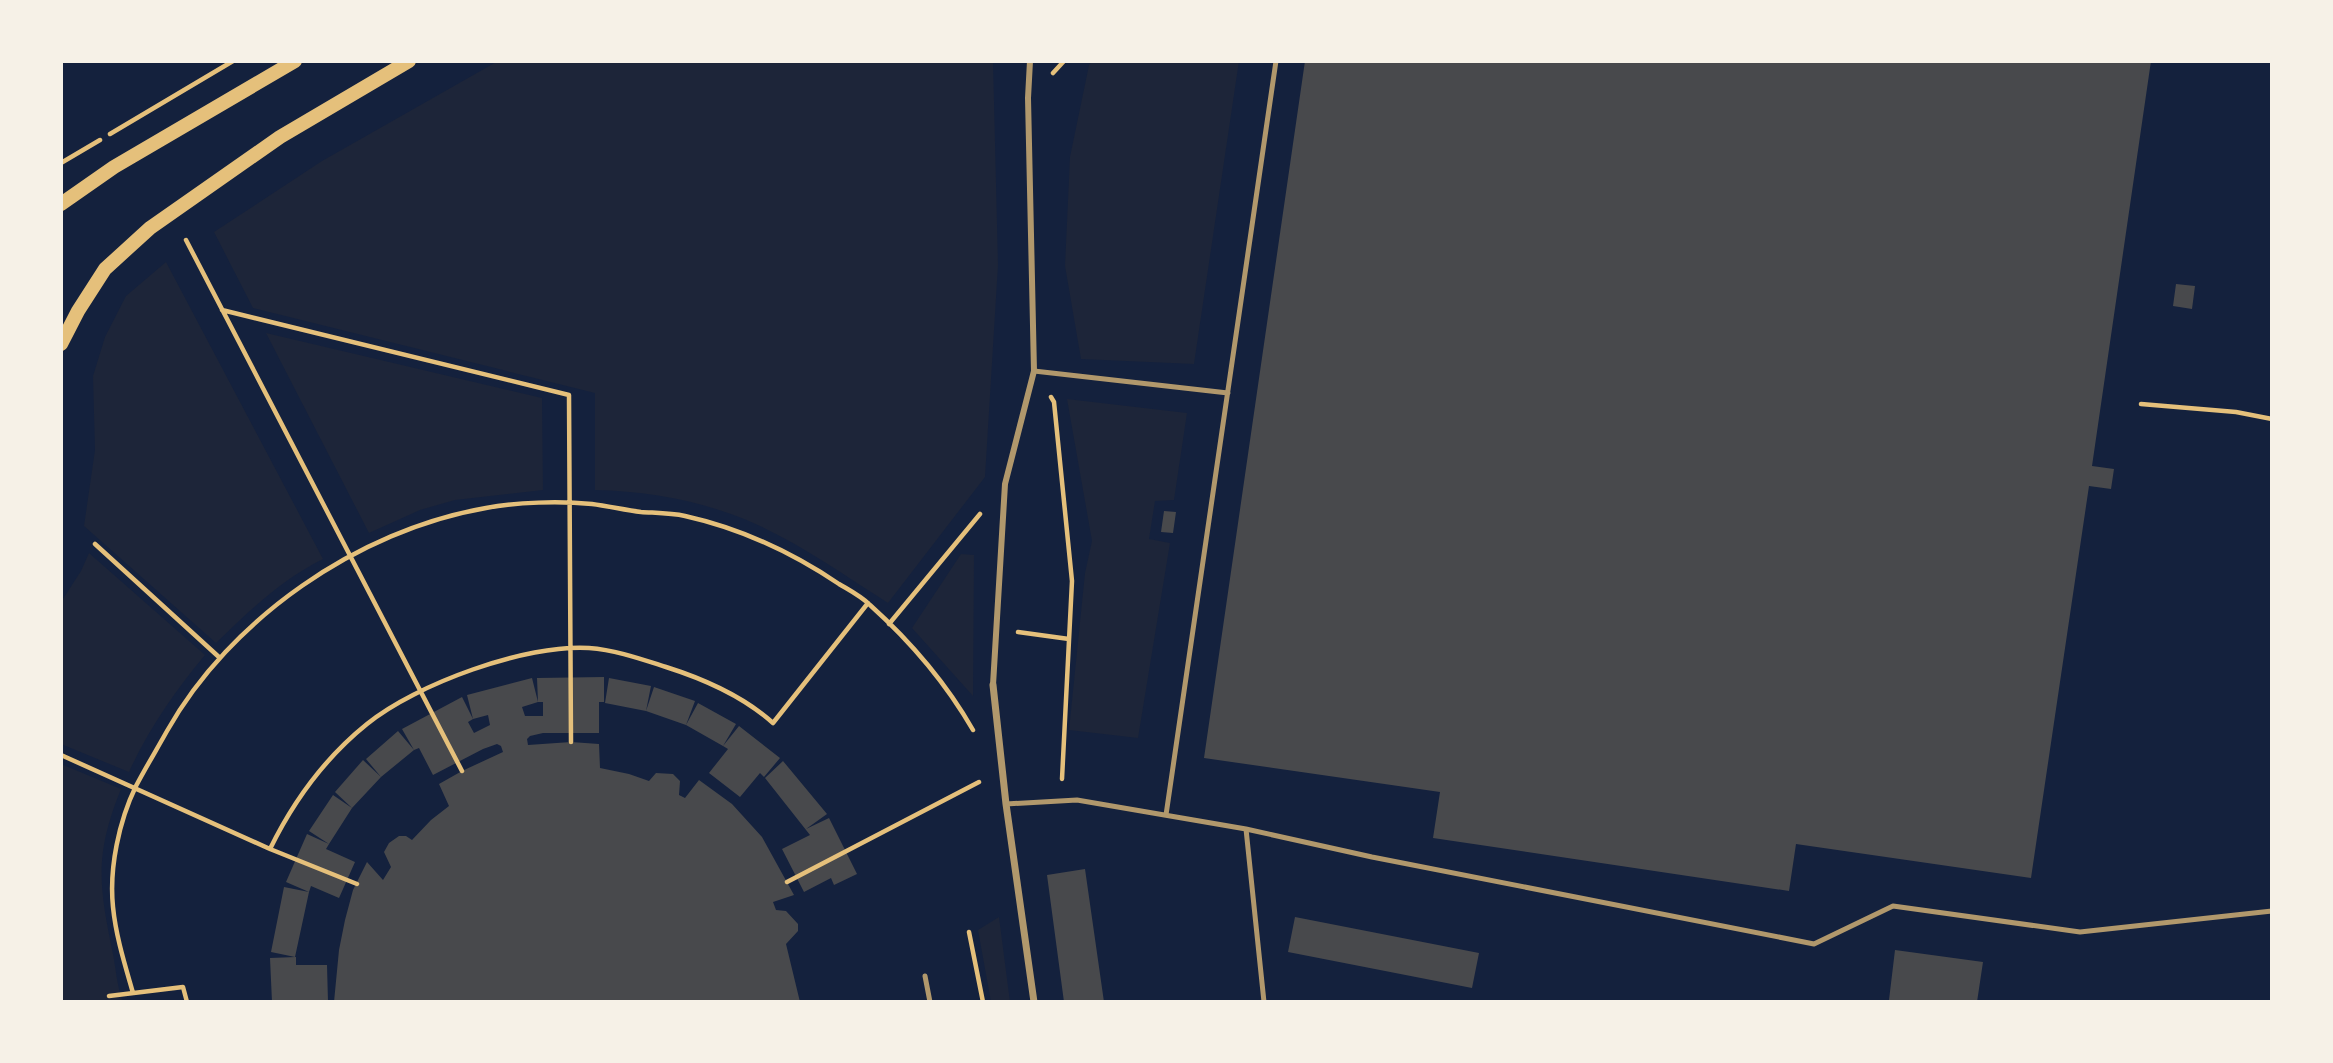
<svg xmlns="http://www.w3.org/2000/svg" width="2333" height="1063" font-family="'Space Grotesk',sans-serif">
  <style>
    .green { fill: #1d2539 }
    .building { fill: #48494c; fill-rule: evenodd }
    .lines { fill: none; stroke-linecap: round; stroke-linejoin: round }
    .path { stroke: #e5c07b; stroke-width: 4.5 }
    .service { stroke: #b1986c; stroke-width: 5 }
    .pedestrian { stroke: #b1986c; stroke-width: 6 }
    .minor { stroke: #b1986c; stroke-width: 7 }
    .secondary { stroke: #e5c07b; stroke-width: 14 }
  </style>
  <rect width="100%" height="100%" fill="#14213d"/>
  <!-- green -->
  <path class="green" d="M 498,61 L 993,61 L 998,265 L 985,477 L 888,603 C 838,571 784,532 728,513 C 686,498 640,491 595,490 L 595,393 L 253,308 L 214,232 L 322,161 Z
    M 1092,61 L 1239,61 L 1194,364 L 1081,359 L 1065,266 L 1070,157 L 1089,65 Z
    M 166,262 L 323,559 C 281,580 249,611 216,643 L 84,526 L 95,450 L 93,376 L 105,337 L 126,296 Z
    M 266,333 L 542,398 L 543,490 L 455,500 L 420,510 L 369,533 Z
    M 1067,399 L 1187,413 L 1174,500 L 1155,501 L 1149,539 L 1170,543 L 1138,738 L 1069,730 L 1085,573 L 1092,541 Z
    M 89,553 L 205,655 C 175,691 148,730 129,772 L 61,744 L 61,602 L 81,571 Z
    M 961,554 L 974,555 L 973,696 L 912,628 Z
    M 61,764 L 121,789 C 94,856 99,885 113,954 C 116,969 117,987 123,1002 L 61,1002 Z
    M 999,917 L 1010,1002 L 991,1002 L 978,930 Z"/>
  <!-- building -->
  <path class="building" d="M 1305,61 L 2151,61 L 2092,466 L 2114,469 L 2111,489 L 2089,486 L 2031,878 L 1796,844 L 1789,891 L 1433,838 L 1440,792 L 1204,758 Z
    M 2176,284 L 2195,286 L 2192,309 L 2173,306 Z
    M 1164,511 L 1176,512 L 1173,533 L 1161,532 Z
    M 604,677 L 604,702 L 599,702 L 599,733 L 543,733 L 530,736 L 527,739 L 528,745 L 571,742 L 599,744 L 600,768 L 629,774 L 649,781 L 656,773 L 673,774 L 680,781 L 679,795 L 685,798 L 699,780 L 732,804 L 762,837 L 794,895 L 773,902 L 776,910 L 786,911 L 798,924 L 798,931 L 786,944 L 800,1002 L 334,1002 L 339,950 L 345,920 L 353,890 L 367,862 L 383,880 L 391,867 L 384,852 L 389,843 L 399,836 L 406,836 L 412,840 L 431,820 L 449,806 L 439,784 L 462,771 L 503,752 L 501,746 L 497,744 L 483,749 L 433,775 L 419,748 L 414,750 L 402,729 L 462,697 L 473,719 L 468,722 L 474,733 L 490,725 L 488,715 L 473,719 L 467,695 L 532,678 L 538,702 L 537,678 ZM 538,702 L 543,702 L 543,716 L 525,716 L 522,707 Z
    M 609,678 L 651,686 L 646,711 L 605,703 Z
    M 654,687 L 695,701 L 686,725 L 646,711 Z
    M 698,703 L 736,724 L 723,746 L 686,725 Z
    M 739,726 L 780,758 L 764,777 L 760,773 L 740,797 L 709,773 L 728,749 L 723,746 Z
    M 398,731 L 414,750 L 381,777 L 352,808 L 335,792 L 363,760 L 381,777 L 366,759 Z
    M 783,761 L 827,814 L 806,829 L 829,818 L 857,874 L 834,885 L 831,878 L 804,892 L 782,849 L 810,835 L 765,778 Z
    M 333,795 L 352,808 L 329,844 L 309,831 Z
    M 307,834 L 329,844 L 326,849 L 355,862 L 339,898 L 311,886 L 309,892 L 286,882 Z
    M 1085,869 L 1104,1002 L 1064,1002 L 1047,875 Z
    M 284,887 L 309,892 L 295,957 L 271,952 Z
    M 1295,917 L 1479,953 L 1472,988 L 1288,952 Z
    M 1895,950 L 1983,962 L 1977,1002 L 1889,1000 Z
    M 296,957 L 296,965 L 327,965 L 328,1002 L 272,1002 L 270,958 Z"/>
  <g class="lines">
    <!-- path -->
    <path class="path" d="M 1053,73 L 1064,61
      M 110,134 L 233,61
      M 61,163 L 100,140
      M 186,240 L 462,771
      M 222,310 L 569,395 L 571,742
      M 1051,397 L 1054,402 L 1072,581 L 1062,779
      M 2141,404 L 2236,412 L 2272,419
      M 95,544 L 220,658
      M 889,624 L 980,514
      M 1018,632 L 1069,639
      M 61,755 L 270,849 L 357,884
      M 270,849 C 293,802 326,757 367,724 C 416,684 526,644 589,648 C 616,650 641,659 666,667 C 704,679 743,696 773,723 L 868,603
      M 787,882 L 979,782
      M 969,932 L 983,1002
      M 133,993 C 125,965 116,937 113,907 C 109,868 119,821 136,786 C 146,767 157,749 167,731 C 230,619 358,530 486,508 C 517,502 560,501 592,504 C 608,506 625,510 641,512 C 656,513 671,513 685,516 C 739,528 793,553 839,584 C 849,590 861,596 870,605 C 910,641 946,683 973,730
      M 109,996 L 183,987 L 187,1002"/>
    <!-- service -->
    <path class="service" d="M 1034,371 L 1228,393
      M 1006,804 L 1077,800 L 1246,829 L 1372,857 L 1814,944 L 1893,906 L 2080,932 L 2272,911
      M 1166,815 L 1276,61
      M 1246,829 L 1264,1002
      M 925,976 L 930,1002"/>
    <!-- pedestrian -->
    <path class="pedestrian" d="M 993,685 L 1005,484 L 1034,371 L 1028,98 L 1030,61"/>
    <!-- minor -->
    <path class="minor" d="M 993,685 L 1006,804 L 1034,1002"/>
    <!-- secondary -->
    <path class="secondary" d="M 61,204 L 114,167 L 295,61
      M 61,344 L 78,311 L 105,269 L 150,228 L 280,137 L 409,61"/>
  </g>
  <!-- border -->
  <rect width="2333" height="1063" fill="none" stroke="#f6f1e7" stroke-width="126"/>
</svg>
